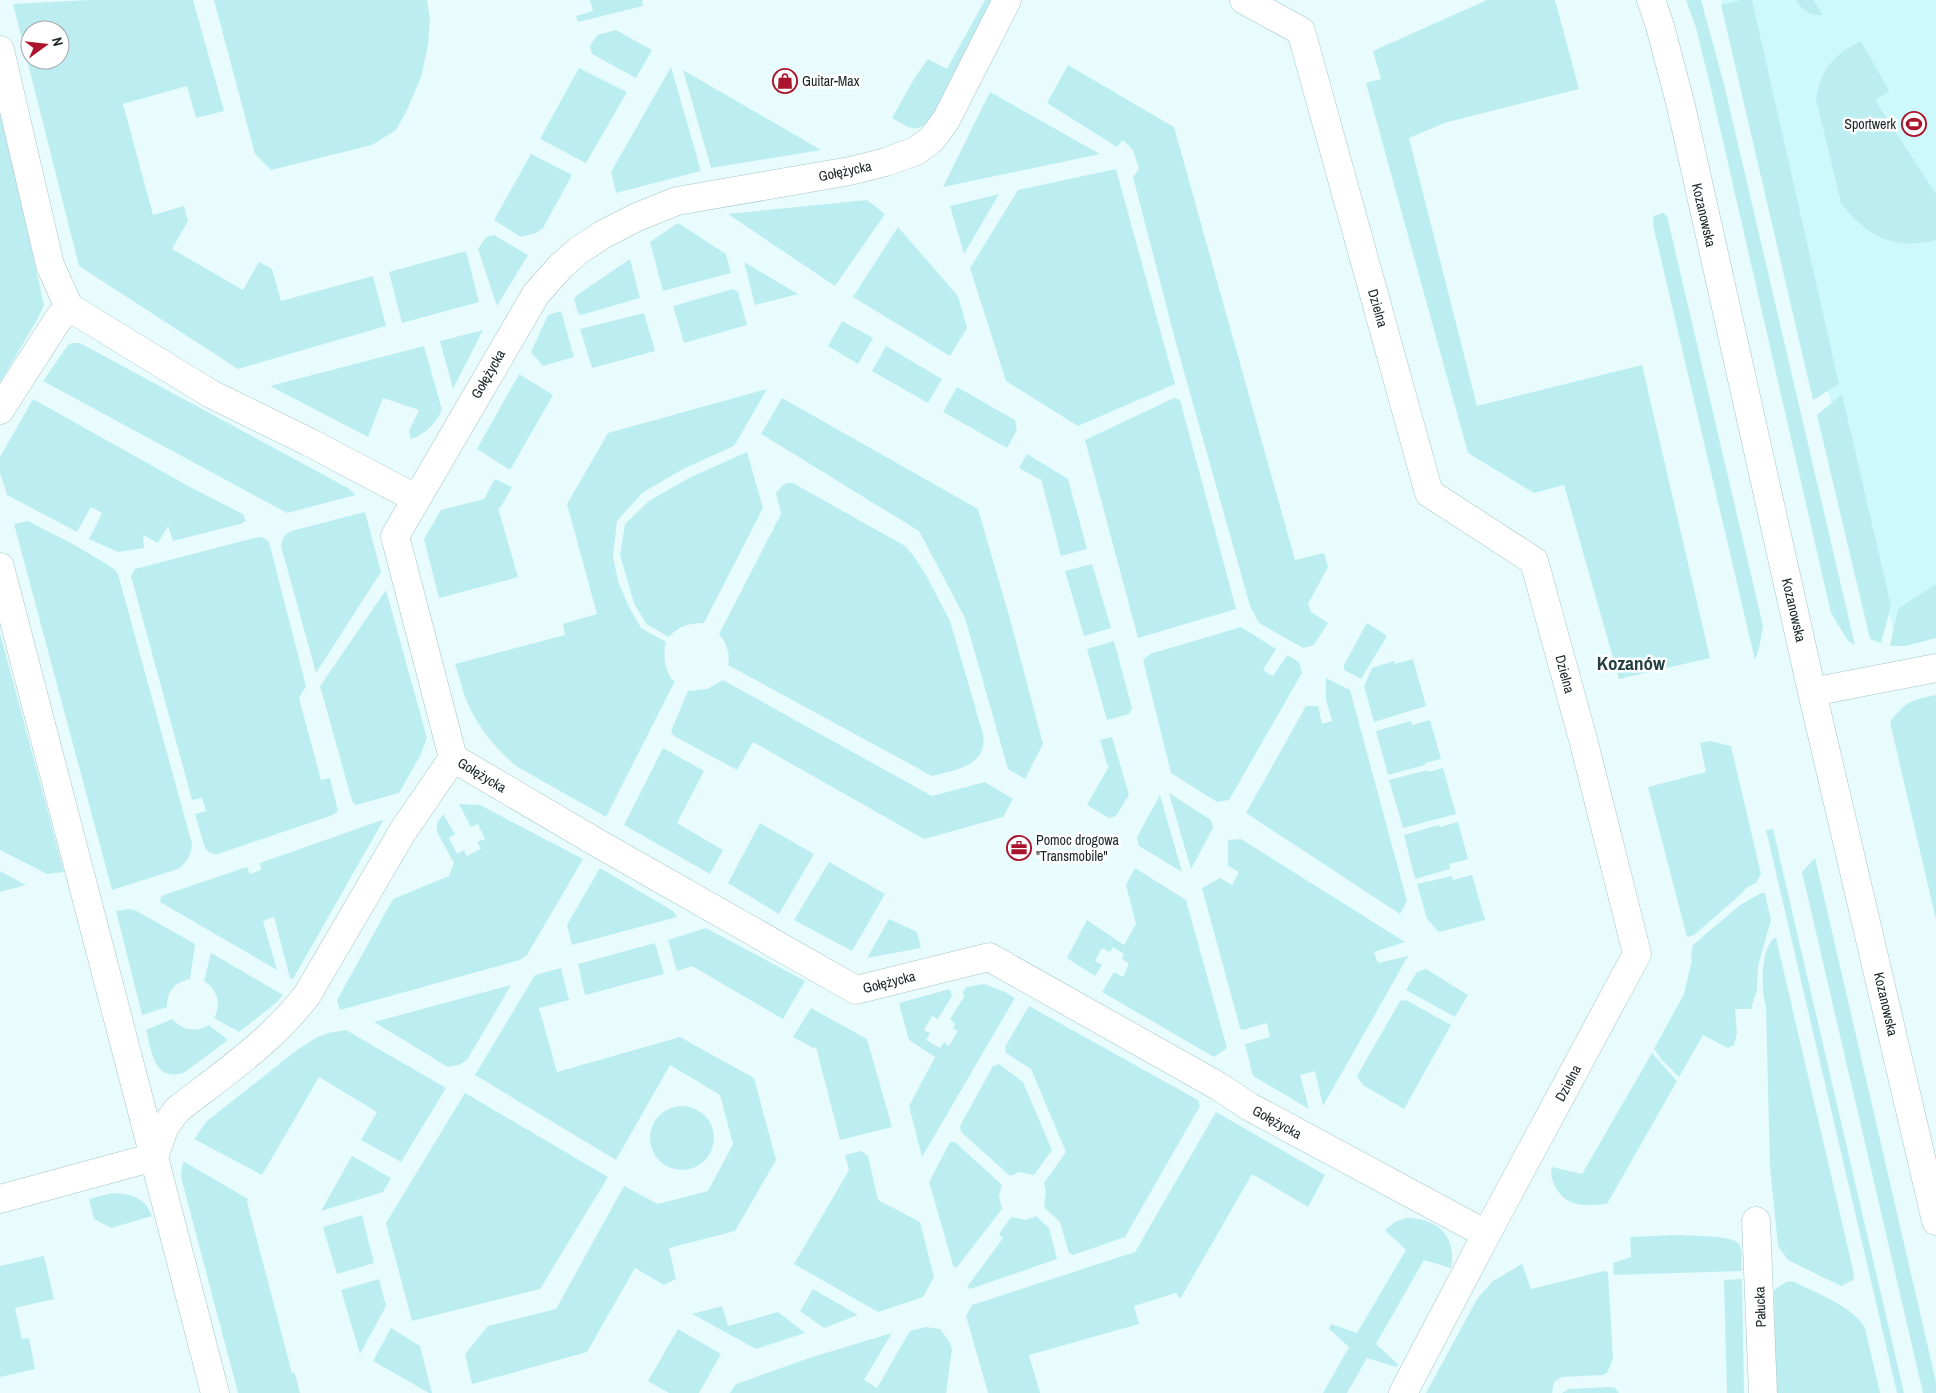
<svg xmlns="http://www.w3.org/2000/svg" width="1936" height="1393" font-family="'Archivo Narrow',sans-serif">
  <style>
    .built { fill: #cdf9fc }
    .green { fill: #bceef1; fill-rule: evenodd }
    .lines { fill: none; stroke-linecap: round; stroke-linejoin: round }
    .minor-casing { stroke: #a4c4c6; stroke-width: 29 }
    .minor { stroke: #fff; stroke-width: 28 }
    .labels { text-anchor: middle; stroke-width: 5; stroke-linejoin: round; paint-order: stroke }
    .poi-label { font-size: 14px; fill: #182425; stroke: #fff; text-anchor: start }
    .street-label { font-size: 14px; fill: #182425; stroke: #fff }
    .district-label { font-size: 19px; font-weight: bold; fill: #233f41; stroke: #fff }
  </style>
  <rect width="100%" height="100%" fill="#e8fcfd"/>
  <!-- built -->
  <path class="built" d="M 1721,0 L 1936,0 L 1936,618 L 1897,643 Z"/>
  <!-- green -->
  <path class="green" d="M 89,0 L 193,0 L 224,111 L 196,118 L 187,86 L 123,104 L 153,215 L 184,206 L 188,221 L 172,249 L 243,290 L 259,262 L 272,269 L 281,301 L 373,276 L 386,326 L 238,369 L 79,266 L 13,4 ZM 30,30 L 60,30 L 60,60 L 30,60 Z
    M 214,0 L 427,0 L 430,20 L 428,45 L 421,77 L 408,108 L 396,130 L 372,145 L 271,170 L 255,154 Z
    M 590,0 L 642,0 L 643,6 L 578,22 L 576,16 L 593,11 Z
    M 985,0 L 994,0 L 932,118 C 915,135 911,128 892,118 L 915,77 L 928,59 L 947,69 Z
    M 1487,0 L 1555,0 L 1579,89 L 1444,123 L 1409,138 L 1477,406 L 1642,365 L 1710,658 L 1619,679 L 1564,485 L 1534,493 L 1468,453 L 1366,83 L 1381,79 L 1373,51 Z
    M 1686,0 L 1701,0 L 1724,84 L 1855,645 L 1848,641 L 1831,613 L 1711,89 L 1696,28 Z
    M 1741,0 L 1752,0 L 1839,384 L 1813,400 L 1721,5 Z
    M 1796,0 L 1813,0 L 1823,15 C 1811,16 1802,11 1796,0 Z
    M 616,30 L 652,50 L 636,78 L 592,54 L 590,46 L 597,35 Z
    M 1861,41 L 1889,91 L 1875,100 L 1936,194 L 1936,240 C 1895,251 1866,236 1841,203 L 1816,99 C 1821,69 1834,54 1861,41 Z
    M 1068,65 L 1174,127 L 1295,560 L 1324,553 L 1328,567 L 1308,604 L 1311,612 L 1328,623 L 1314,645 L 1303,648 L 1259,623 L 1250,606 L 1177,347 L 1133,177 L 1139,169 L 1133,150 L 1123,140 L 1117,147 L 1047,103 Z
    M 671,67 L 701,171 L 616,193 L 611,172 Z
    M 579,68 L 627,92 L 586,163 L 540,139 Z
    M 683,70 L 821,150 L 711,168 Z
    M 990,92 L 1100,154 L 943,187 Z
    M 0,107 L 44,305 L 38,318 L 0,383 Z
    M 531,154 L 572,175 L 543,228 L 536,233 L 521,237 L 494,220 Z
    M 1116,169 L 1175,384 L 1078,426 L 1006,381 L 970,268 L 1018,190 Z
    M 999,194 L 964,254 L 950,206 Z
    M 867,200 L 885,214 L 835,286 L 728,214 Z
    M 1663,213 L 1667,216 L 1763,626 L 1759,649 L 1755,660 L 1653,225 L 1654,216 Z
    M 678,223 L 726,254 L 731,273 L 663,291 L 650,242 Z
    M 898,227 L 958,296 L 967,328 L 950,356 L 853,297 Z
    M 494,235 L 528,255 L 497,306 L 478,249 L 486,237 Z
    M 466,251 L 479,302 L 402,323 L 389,272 Z
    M 630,259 L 640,298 L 581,315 L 578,313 L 574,299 L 577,295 Z
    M 744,262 L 798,294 L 755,305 Z
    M 733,289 L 738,292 L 747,325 L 684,343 L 673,306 Z
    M 561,311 L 574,357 L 543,366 L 531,352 L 548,315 Z
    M 644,313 L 655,351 L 592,368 L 580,329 Z
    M 842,321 L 873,338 L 858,364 L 828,346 Z
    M 483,330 L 453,389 L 440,341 Z
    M 73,343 L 80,343 L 348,488 L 356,495 L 287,513 L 43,381 L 68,345 Z
    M 424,346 L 442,410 C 436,423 425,435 411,439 L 409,431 L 419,410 L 383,398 L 368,437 L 270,386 Z
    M 886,346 L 942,379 L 928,403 L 872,371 Z
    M 519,374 L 553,395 L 510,470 L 477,449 Z
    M 957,387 L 1015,420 L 1017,430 L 1007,448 L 943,412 Z
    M 767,389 L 734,446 L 683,469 L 642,493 L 617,521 L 613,555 L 618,581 L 628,605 L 641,628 L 666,642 C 663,656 664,667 672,680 L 675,681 L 606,817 L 516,766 C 494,747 476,725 465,697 C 461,686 459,675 455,664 L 565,635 L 563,624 L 597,614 L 567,504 L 608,433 Z
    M 1842,394 L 1891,606 L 1881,643 L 1870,639 L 1817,415 Z
    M 782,398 L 978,509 L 1010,619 L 1043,744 L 1025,779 L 1008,769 L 965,618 L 919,531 L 761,434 Z
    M 1174,398 L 1180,400 L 1236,609 L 1138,638 L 1085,440 Z
    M 33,399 L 190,487 L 243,514 L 246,521 L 240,524 L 173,541 L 168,526 L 158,543 L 143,535 L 144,548 L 118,552 L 89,539 L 102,513 L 91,507 L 77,532 L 7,495 L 0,473 L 0,457 Z
    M 747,452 L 763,508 L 704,623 C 690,623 678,626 669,637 L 646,624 L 634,603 L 620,555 L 625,524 L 649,501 L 689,478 Z
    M 1027,454 L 1068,479 L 1087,549 L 1061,556 L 1041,479 L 1039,479 L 1019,468 Z
    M 495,479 L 512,487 L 501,507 L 498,508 L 518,577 L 439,598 L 424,539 L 441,510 L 484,499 Z
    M 787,483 L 793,483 L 905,546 L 913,555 L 926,575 L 950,621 L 983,734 C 988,766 955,770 932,776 L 728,665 C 731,654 726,643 719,634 L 781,514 L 776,493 L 782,486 Z
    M 365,512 L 381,572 L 316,673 L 281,546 C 283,536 285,533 295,530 Z
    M 28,521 L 71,543 L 113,568 L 118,574 L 192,844 C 191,855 187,863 178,869 L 112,890 L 14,524 Z
    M 258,537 L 262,537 L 269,542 L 306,686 L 299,698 L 321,780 L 330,778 L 338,811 L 333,815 L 218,854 C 211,854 207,852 204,845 L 195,814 L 206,811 L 202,798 L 192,800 L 131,576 L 135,569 Z
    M 1092,564 L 1111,628 L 1084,636 L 1065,571 Z
    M 1936,584 L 1936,638 L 1906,646 L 1890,646 L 1898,609 Z
    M 386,590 L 427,738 L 420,756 L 399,793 L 356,805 L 352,801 L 320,686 Z
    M 1367,623 L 1387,636 L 1361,679 L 1344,670 L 1344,665 Z
    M 1241,627 L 1276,649 L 1263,670 L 1273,676 L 1287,655 L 1299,662 L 1302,673 L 1229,800 L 1217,802 L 1171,773 L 1143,660 L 1150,654 Z
    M 0,633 L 64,872 L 47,874 L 0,850 Z
    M 1114,641 L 1132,708 L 1129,714 L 1107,720 L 1087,649 Z
    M 1413,659 L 1426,706 L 1374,722 L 1364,686 L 1372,668 L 1394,661 L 1395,664 Z
    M 1326,678 L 1350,690 L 1407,901 L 1400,914 L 1246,813 L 1306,706 L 1318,706 L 1322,724 L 1332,721 L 1326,700 Z
    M 723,680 L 932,796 L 985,782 L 1013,799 L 1003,817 L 924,839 L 753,742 L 737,770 L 674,736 L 671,731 L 688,691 L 707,689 Z
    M 1936,695 L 1936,920 L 1890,722 C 1906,701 1911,700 1936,695 Z
    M 1430,720 L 1441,759 L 1425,763 L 1425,765 L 1388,775 L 1376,731 L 1411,721 L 1412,725 Z
    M 1112,737 L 1129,795 L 1116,816 L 1109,818 L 1087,805 L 1109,766 L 1107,764 L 1100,740 Z
    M 1710,741 L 1731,746 L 1761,874 L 1756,883 L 1746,888 L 1740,895 L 1694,935 L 1687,937 L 1648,787 L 1706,772 L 1700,743 Z
    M 663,748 L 704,771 L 677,823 L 723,850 L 710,874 L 624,825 Z
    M 1443,768 L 1456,814 L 1403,828 L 1389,780 L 1427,770 L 1428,772 Z
    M 1169,793 L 1211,820 L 1213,828 L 1191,869 Z
    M 1160,795 L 1182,872 L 1139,846 L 1137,837 Z
    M 459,804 L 480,805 L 583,859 L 527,955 L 520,960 L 340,1010 L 337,1000 L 393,899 L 449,876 L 454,863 L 437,832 L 437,823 L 443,814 L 455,834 L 449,838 L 457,854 L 464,850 L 467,856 L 481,849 L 477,842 L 485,839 L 478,824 L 471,827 Z
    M 382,820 L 383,821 L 293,979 L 290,978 L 274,917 L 263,921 L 277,970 L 160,902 L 161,896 L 247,867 L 250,874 L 261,870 L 260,863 Z
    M 1458,822 L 1468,859 L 1449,864 L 1450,869 L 1415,879 L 1404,835 L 1439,825 L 1440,827 Z
    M 760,823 L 814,854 L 779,914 L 728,883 Z
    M 1773,829 L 1904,1393 L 1897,1393 L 1766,830 Z
    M 1241,839 L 1405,942 L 1374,952 L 1378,963 L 1408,956 L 1323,1106 L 1315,1071 L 1300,1075 L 1309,1109 L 1253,1076 L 1245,1044 L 1270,1037 L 1267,1023 L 1242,1030 L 1240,1028 L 1202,888 L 1220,878 L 1232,885 L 1239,872 L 1228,866 L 1228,840 Z
    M 1815,858 L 1936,1382 L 1936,1393 L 1923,1393 L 1802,872 Z
    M 829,862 L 885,894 L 852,951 L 794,920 Z
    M 600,868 L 673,911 L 677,917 L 572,945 L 567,925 Z
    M 1135,868 L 1186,900 L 1227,1048 L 1214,1057 L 1102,992 L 1114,972 L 1123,977 L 1129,964 L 1122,959 L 1124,954 L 1113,947 L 1110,952 L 1102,948 L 1095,961 L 1102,965 L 1095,976 L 1067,958 L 1087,920 L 1124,945 L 1136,924 L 1126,885 Z
    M 0,871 L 26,885 L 0,892 Z
    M 1472,875 L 1485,920 L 1439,932 L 1427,919 L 1417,884 L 1452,876 L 1453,880 Z
    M 1761,893 L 1765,893 L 1771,920 L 1758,966 L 1757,990 L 1751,1009 L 1735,1009 L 1737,1033 L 1734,1045 L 1728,1048 L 1703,1035 L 1679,1077 L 1662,1060 L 1654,1049 L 1684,994 L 1692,960 L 1691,955 L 1693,945 L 1740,905 Z
    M 128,909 L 135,910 L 195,944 L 190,979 C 174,983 167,991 167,1007 L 142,1015 L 116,911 Z
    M 889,919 L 917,932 L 921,948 L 867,958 Z
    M 706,928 L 805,981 L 783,1019 L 692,966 L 677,971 L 668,940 Z
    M 1774,938 L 1776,938 L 1854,1274 L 1853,1280 L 1841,1286 L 1788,1260 L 1778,1246 L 1770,1167 L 1766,1007 C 1761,990 1760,951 1774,938 Z
    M 655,943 L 664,974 L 585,995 L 578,964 Z
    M 211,953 L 283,995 L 276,1003 L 239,1032 L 214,1018 C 222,1004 217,989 204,981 Z
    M 561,968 L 569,1000 L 539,1008 L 557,1072 L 680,1037 L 754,1078 L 776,1160 L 735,1231 L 669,1248 L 676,1279 L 664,1285 L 635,1268 L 587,1352 L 472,1384 L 465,1354 L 488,1326 L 556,1309 L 624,1186 L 658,1204 L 708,1191 L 733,1144 L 720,1095 L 670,1065 L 616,1160 L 475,1075 L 535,975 Z
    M 1426,969 L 1468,995 L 1455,1017 L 1406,990 L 1417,972 Z
    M 984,984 L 1005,992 L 1015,998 L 922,1157 L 909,1106 L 935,1057 L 909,1040 L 899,1003 L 950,989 L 952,996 L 938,1019 L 932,1016 L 924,1030 L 930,1033 L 926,1040 L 940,1048 L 944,1042 L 949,1046 L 958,1031 L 953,1028 L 955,1024 L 950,1019 L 964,997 L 963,991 L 967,987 Z
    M 511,985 L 467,1060 L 459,1065 L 448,1067 L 374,1022 Z
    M 1406,1000 L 1451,1025 L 1404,1109 L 1363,1085 L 1357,1076 L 1400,1001 Z
    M 1029,1006 L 1198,1100 L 1200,1106 L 1125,1237 L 1073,1255 L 1069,1253 L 1060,1222 L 1044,1207 L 1046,1193 L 1044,1183 L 1066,1152 L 1031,1069 L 1006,1053 L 1005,1047 Z
    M 811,1008 L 867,1039 L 892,1127 L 840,1140 L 816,1047 L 813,1048 L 793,1037 Z
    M 172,1019 C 183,1030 195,1033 209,1025 L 228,1040 L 185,1072 C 154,1084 152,1051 146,1030 Z
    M 346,1030 L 446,1088 L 401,1162 L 361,1140 L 377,1112 L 319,1077 L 262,1175 L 194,1139 L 207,1121 L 297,1050 L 316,1038 L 328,1033 Z
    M 1652,1053 L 1677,1081 L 1607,1204 C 1585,1206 1566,1208 1555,1186 C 1552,1180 1550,1174 1552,1167 L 1582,1174 Z
    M 999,1064 L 1023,1082 L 1052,1150 L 1034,1175 L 1020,1172 L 1010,1176 L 961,1132 L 960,1126 L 993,1066 Z
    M 465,1093 L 608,1177 L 540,1289 L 412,1321 L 386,1223 Z
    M650 1138a32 32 0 1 1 64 0a32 32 0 1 1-64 0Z
    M 1216,1112 L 1325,1175 L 1308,1207 L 1252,1174 L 1180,1299 L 1176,1293 L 1134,1306 L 1139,1324 L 1029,1355 L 1040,1393 L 988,1393 L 966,1316 L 972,1305 L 1135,1252 Z
    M 950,1142 L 955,1142 L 1002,1185 L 999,1195 L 1002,1209 L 958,1266 L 954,1268 L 929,1182 Z
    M 861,1151 L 868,1156 L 878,1200 L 920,1222 L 934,1277 L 923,1297 L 878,1312 L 794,1264 L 849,1170 L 845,1155 Z
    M 352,1156 L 391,1178 L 383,1192 L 321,1211 Z
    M 183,1161 L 248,1199 L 247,1202 L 292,1373 L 295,1373 L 300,1393 L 238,1393 L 181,1177 Z
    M 112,1193 C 132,1194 144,1196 152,1216 L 111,1228 L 94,1219 L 89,1199 Z
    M 362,1215 L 374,1263 L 337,1274 L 323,1227 Z
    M 1036,1216 L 1049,1228 L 1057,1259 L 970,1289 L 967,1287 L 1003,1238 L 999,1234 L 1011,1217 L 1026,1220 Z
    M 1407,1218 C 1438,1218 1457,1237 1451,1268 L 1424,1260 L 1376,1344 L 1398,1364 L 1396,1367 L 1367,1358 L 1347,1393 L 1323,1393 L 1349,1347 L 1329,1329 L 1331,1324 L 1357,1333 L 1406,1250 L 1385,1230 L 1395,1222 Z
    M 1678,1235 C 1689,1236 1734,1235 1739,1244 C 1743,1250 1741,1263 1742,1271 L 1614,1275 L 1613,1263 L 1631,1257 L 1630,1237 Z
    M 44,1256 L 54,1299 L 15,1308 L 22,1339 L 29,1338 L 35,1369 L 0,1377 L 0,1266 Z
    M 1522,1264 L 1531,1289 L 1604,1271 L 1608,1272 L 1613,1359 L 1607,1373 L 1603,1375 L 1562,1377 L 1554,1382 L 1552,1393 L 1426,1393 L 1477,1299 L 1493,1281 Z
    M 379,1279 L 386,1306 L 360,1354 L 341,1290 Z
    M 1742,1279 L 1744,1393 L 1727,1393 L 1724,1280 Z
    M 1792,1281 C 1815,1293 1852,1305 1865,1328 L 1880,1393 L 1776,1393 L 1774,1290 L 1786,1282 Z
    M 813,1289 L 858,1315 L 824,1328 L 800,1311 Z
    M 722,1306 L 728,1326 L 778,1312 L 805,1333 L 756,1349 L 692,1314 Z
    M 926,1327 L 940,1329 L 949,1341 L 952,1349 L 946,1393 L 730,1393 L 736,1384 L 812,1357 L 892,1333 L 864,1380 L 877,1388 L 910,1331 Z
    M 391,1328 L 420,1346 L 432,1393 L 429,1393 L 373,1361 Z
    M 678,1329 L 721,1354 L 699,1393 L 669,1393 L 648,1381 Z
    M 1611,1387 L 1615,1388 L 1619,1393 L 1562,1393 L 1568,1389 Z"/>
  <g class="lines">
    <defs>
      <path id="minor" d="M 1007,0 L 946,120 L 932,139 L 916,151 L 886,162 L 850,171 L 677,201 L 637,217 L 602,235 L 578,251 L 560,267 L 536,294 L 395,536 L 453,758 L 601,845 L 856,990 L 989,957 L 1218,1086 L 1250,1107 L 1486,1234
        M 1244,0 L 1301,31 L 1429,493 L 1534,561 L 1584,743 L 1637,954 L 1495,1218 L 1403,1393
        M 1651,0 L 1660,26 L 1681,106 L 1812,692 L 1936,1221
        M 0,50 L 50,265 L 69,307 L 211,394 L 309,442 L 415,498
        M 0,410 L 59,318 L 69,307
        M 0,567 L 154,1157 L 0,1199
        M 1812,692 L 1936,668
        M 1756,1221 L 1763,1393
        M 215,1393 L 154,1157 L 165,1126 L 177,1110 C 223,1074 272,1041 307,995 L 403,831 L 453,758"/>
    </defs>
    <!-- minor casing -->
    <use href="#minor" class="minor-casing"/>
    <!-- minor -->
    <use href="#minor" class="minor"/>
  </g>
  <!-- icons -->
  <defs>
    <symbol id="shop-ring" viewBox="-11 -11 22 22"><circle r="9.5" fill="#fff" stroke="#aa142c" stroke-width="1.5"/><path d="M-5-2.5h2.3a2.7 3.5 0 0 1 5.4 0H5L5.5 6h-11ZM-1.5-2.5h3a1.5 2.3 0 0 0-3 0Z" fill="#aa142c"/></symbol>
    <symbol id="stadium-ring" viewBox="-11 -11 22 22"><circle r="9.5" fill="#fff" stroke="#aa142c" stroke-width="1.5"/><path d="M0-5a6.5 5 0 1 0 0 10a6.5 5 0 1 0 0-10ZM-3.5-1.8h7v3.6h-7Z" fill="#aa142c"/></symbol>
    <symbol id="office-ring" viewBox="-11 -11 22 22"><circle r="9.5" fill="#fff" stroke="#aa142c" stroke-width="1.5"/><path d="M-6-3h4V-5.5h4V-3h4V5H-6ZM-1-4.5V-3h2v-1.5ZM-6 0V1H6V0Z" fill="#aa142c"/></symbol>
  </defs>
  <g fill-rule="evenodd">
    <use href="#shop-ring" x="771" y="67" width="28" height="28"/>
    <use href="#stadium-ring" x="1900" y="110" width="28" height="28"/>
    <use href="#office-ring" x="1005" y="834" width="28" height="28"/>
  </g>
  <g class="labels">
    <!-- poi labels -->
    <g class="poi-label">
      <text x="802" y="86">Guitar-Max</text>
      <text x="1896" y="129" text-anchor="end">Sportwerk</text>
      <text x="1036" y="845">Pomoc drogowa<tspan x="1036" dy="16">"Transmobile"</tspan></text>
    </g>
    <!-- street labels -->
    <g class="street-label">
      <text transform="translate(845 171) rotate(-12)" y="5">Gołężycka</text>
      <text transform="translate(1704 215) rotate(77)" y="5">Kozanowska</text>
      <text transform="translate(1378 308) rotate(74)" y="5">Dzielna</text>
      <text transform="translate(488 374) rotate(-60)" y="5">Gołężycka</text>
      <text transform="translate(1794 610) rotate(77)" y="5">Kozanowska</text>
      <text transform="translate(1565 674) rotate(75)" y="5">Dzielna</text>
      <text transform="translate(482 775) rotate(31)" y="5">Gołężycka</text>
      <text transform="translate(889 982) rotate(-14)" y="5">Gołężycka</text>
      <text transform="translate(1886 1004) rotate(77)" y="5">Kozanowska</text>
      <text transform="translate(1568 1083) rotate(-62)" y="5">Dzielna</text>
      <text transform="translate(1277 1122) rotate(29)" y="5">Gołężycka</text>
      <text transform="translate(1760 1307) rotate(-92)" y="5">Pałucka</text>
    </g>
    <!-- district labels -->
    <g class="district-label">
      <text x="1631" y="670">Kozanów</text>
    </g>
  </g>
  <!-- north arrow -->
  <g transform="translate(45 45) rotate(75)"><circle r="24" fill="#ffffff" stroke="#a3a7a8"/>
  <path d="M0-4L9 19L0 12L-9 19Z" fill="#aa142c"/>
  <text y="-8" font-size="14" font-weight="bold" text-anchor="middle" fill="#182425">N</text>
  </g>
</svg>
